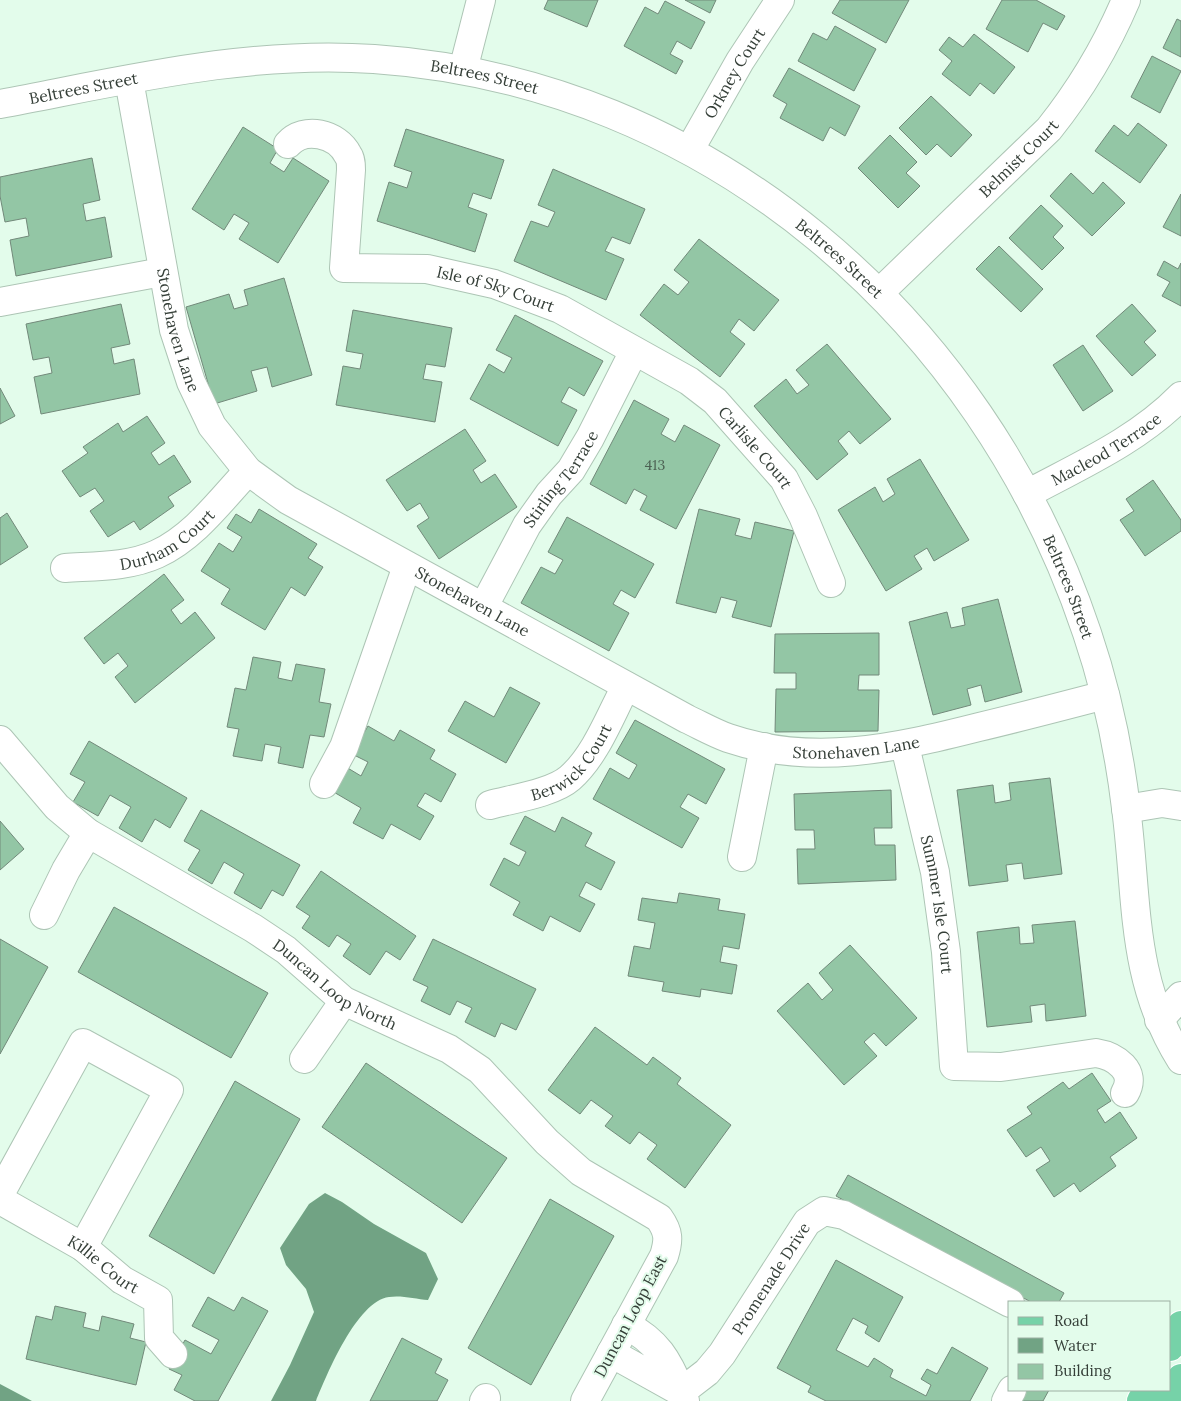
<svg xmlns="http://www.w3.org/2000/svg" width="1181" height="1401" font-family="Lora,serif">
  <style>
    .water { fill: #71a384 }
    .building { fill: #93c6a5; stroke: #72897a }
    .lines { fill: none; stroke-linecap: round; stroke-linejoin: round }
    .minor-casing { stroke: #adc5b5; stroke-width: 30 }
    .major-casing { stroke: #fff; stroke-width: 30 }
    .minor { stroke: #fff; stroke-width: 28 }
    .major { stroke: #76d2a8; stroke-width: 28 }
    .labels { text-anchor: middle; stroke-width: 4; stroke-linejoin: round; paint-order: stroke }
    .number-label { font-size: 14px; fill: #4c6153 }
    .street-label { font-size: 16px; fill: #353f38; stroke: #e3fceb }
  </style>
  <rect width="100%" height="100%" fill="#e3fceb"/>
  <!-- water -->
  <path class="water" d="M 325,1193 L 342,1202 L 374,1224 L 426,1253 L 438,1279 L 428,1300 C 416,1299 401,1295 389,1297 C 357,1301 327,1374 316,1401 L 271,1401 L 290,1365 L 314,1312 L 306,1289 L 286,1265 L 280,1248 L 309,1204 Z
    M 0,1384 L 32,1401 L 0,1401 Z"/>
  <!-- building -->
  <path class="building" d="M 548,0 L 598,0 L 587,27 L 544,9 Z
    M 685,0 L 716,0 L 710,13 Z
    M 840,0 L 909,0 L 886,43 L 832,13 Z
    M 1002,0 L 1036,0 L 1065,16 L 1057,30 L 1043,23 L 1028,52 L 986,29 Z
    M 665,1 L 705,22 L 691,49 L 677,41 L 670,54 L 683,61 L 676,74 L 624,46 L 645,7 L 658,14 Z
    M 1177,19 L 1181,21 L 1181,57 L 1163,48 Z
    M 835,26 L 876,49 L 854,91 L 798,61 L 813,33 L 827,40 Z
    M 974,34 L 1015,67 L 994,94 L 980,83 L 970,96 L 942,74 L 952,61 L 939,50 L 949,37 L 963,47 Z
    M 1152,56 L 1181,71 L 1160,113 L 1131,97 Z
    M 789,68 L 860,106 L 845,136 L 830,127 L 823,141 L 780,118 L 787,104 L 773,96 Z
    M 931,96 L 972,135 L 951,157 L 937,144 L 926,155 L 899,128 Z
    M 1138,123 L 1167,145 L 1140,183 L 1095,151 L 1114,125 L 1128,136 Z
    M 243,127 L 278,149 L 270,163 L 284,172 L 293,158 L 329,181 L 278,263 L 239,239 L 249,223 L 234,214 L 224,230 L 192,209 Z
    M 406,129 L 504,160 L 491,199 L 473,193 L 468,207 L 487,214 L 475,252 L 377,221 L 389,182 L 407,188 L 412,172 L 394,166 Z
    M 890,135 L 917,162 L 906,173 L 920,186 L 898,208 L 858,168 Z
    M 92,158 L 100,200 L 83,204 L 86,221 L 105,217 L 112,257 L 16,276 L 10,240 L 29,236 L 26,218 L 5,222 L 0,196 L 0,177 Z
    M 553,169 L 645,209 L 630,244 L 612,237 L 605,251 L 624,259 L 606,300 L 514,261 L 531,221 L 548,227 L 555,212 L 538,205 Z
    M 1071,173 L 1093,194 L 1103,182 L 1125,203 L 1092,236 L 1050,196 Z
    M 1181,194 L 1181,236 L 1163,227 Z
    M 1041,205 L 1063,226 L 1053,237 L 1064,248 L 1042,270 L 1009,238 Z
    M 699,239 L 779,300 L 754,331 L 739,319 L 730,332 L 745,344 L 720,377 L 640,315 L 664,284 L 678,295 L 689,282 L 674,270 Z
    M 999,246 L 1043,289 L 1021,312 L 976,269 Z
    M 1164,261 L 1178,269 L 1181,263 L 1181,306 L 1162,296 L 1170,282 L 1157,275 Z
    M 284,278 L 312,375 L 272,387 L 267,367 L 251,371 L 257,391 L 214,404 L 186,307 L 229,294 L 234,309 L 248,305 L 244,290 Z
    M 121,304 L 130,344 L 111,348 L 114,364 L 134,359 L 140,394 L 41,414 L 34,377 L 52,373 L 49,357 L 33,360 L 26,324 Z
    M 1132,304 L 1156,331 L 1144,342 L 1156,355 L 1132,376 L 1096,336 Z
    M 353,310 L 452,328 L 445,367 L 426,364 L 423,379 L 442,382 L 435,422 L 336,405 L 343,366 L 360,369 L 363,354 L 346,351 Z
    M 515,315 L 603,361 L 584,396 L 569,387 L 561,402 L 577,410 L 558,446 L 470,399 L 489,364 L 504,373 L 512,358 L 496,350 Z
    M 827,344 L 891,419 L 860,444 L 849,431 L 838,441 L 848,454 L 817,480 L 754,406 L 786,379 L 797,394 L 809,385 L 796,370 Z
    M 1083,345 L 1113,391 L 1083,411 L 1053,365 Z
    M 0,388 L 15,416 L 0,424 Z
    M 634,400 L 669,419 L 661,434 L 675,442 L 684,425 L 720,445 L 676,529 L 640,510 L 647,496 L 634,489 L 626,504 L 590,484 Z
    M 147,416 L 165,443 L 151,453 L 159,465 L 174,455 L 191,482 L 168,497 L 174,506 L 140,530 L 134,521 L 108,537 L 90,511 L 104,501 L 95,488 L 80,497 L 62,471 L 88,453 L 83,447 L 118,423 L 123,432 Z
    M 465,429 L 486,461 L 473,470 L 481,483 L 495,474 L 517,507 L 439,559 L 417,526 L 429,518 L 420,503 L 407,511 L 386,480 Z
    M 920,459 L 969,540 L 934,561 L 927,548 L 914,556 L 922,569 L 886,591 L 838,510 L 875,487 L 883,502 L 895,494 L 887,479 Z
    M 1153,480 L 1181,520 L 1181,531 L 1145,556 L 1120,520 L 1134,511 L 1126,499 Z
    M 259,509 L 317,544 L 308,558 L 323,567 L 305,596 L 291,587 L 265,630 L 221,604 L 230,589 L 201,571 L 219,543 L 233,552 L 242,537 L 227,528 L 236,514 L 251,523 Z
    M 699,509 L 740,519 L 735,535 L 751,539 L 755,522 L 794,531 L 771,627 L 732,617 L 737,601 L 721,597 L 716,613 L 676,603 Z
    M 7,513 L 28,547 L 0,565 L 0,518 Z
    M 567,517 L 654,564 L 635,598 L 621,590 L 613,604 L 629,613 L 609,651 L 521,603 L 541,567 L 555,574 L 563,560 L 548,552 Z
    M 164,574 L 184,600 L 171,610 L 181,624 L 195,612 L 215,638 L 135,703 L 115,677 L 128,666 L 118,653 L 104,664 L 84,638 Z
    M 998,599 L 1022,692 L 985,702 L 981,685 L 967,689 L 971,705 L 933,715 L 909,622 L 947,612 L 951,628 L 965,625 L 962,608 Z
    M 879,633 L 879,675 L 859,675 L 858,690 L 879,690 L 878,731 L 775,732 L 776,689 L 796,689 L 796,673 L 774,673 L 775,634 Z
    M 253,657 L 281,662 L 278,678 L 292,681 L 296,664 L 325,669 L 319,702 L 331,704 L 324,737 L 310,735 L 303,768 L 278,763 L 281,747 L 265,744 L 262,761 L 233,756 L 239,729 L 227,727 L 235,688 L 246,690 Z
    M 510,687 L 540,703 L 506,763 L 448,731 L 465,701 L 494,717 Z
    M 635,720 L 725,769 L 706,804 L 688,794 L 680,807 L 699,818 L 682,848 L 593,799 L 610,768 L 629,779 L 637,765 L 616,753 Z
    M 368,726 L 394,741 L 400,730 L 435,750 L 430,759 L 456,774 L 441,802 L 425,793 L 417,806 L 434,816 L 420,840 L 391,824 L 383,839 L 353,823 L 361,808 L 332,791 L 346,767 L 361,776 L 368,762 L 352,754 Z
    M 89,741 L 187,798 L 170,828 L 155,819 L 142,842 L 119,828 L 131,807 L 110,795 L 98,816 L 73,802 L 85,782 L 70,774 Z
    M 1050,778 L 1062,874 L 1024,879 L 1022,863 L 1006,865 L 1008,881 L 969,886 L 957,790 L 993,785 L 995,803 L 1011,800 L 1009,783 Z
    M 891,790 L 892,828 L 874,828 L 875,845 L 895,845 L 896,880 L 798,884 L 797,849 L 815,849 L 814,830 L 795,830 L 794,794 Z
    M 201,810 L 300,865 L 283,896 L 272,890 L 261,909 L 234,893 L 244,874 L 224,862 L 212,884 L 188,870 L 200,850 L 184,841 Z
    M 525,816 L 555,832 L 562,817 L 592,833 L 585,846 L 615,862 L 601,890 L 586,882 L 579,896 L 595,904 L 580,932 L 550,916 L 543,931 L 513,915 L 520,902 L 490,885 L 504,858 L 519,866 L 526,852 L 510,844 Z
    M 0,821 L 24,849 L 0,870 Z
    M 321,871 L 416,936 L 400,960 L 386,951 L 370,975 L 343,956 L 351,944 L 337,935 L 329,947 L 302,928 L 310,916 L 296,907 Z
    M 679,893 L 720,899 L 718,910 L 745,914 L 739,949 L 723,946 L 720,962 L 737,965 L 732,994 L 701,989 L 700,997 L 662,991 L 664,982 L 628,976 L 634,946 L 650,949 L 655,923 L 638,920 L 642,898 L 677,903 Z
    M 114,907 L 268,993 L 231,1058 L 78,972 Z
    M 1075,921 L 1086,1016 L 1046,1021 L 1045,1004 L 1030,1006 L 1032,1022 L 987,1027 L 977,932 L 1019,927 L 1020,944 L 1034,943 L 1032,925 Z
    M 0,939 L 48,967 L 0,1054 Z
    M 433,939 L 536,989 L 516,1030 L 501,1023 L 495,1037 L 465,1022 L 472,1008 L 457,1001 L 450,1015 L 421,1001 L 428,987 L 413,980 Z
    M 850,945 L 917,1018 L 886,1046 L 874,1033 L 864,1042 L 877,1056 L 844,1085 L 777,1011 L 808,983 L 822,1000 L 833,990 L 819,973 Z
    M 595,1027 L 647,1065 L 653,1057 L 681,1078 L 677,1084 L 731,1125 L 685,1188 L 647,1159 L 657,1145 L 639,1132 L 630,1144 L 605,1126 L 613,1116 L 591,1100 L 580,1114 L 548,1090 Z
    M 366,1063 L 507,1158 L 462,1223 L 322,1127 Z
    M 1092,1073 L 1111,1101 L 1097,1110 L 1105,1123 L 1120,1112 L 1137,1138 L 1110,1157 L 1116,1166 L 1080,1192 L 1074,1183 L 1054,1197 L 1036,1170 L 1050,1161 L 1041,1147 L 1026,1157 L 1007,1130 L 1032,1114 L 1027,1107 L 1063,1082 L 1069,1089 Z
    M 235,1081 L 300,1119 L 214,1274 L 149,1236 Z
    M 848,1175 L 1064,1293 L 1059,1302 L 1031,1302 L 836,1196 Z
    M 550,1199 L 614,1236 L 531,1385 L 468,1348 Z
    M 836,1260 L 903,1297 L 879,1342 L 865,1333 L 868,1326 L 853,1318 L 836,1350 L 868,1367 L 874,1358 L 893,1370 L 890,1377 L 926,1396 L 931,1385 L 921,1379 L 927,1369 L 937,1374 L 952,1347 L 988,1368 L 970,1401 L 826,1401 L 808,1392 L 811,1386 L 777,1368 Z
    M 208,1297 L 234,1311 L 242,1297 L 268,1311 L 218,1401 L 195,1401 L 174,1390 L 182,1375 L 169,1369 L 185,1340 L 211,1354 L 219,1340 L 192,1326 Z
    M 55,1306 L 86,1313 L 83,1327 L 99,1331 L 102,1316 L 134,1324 L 130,1338 L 146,1342 L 136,1385 L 26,1359 L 36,1316 L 52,1320 Z
    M 402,1338 L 442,1359 L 435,1373 L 448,1380 L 437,1401 L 370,1401 Z
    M 1023,1390 L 1049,1390 L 1043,1401 L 1017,1401 Z"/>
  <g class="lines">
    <defs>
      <g id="minor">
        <path d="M 463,70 L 481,0"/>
        <path id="s1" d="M 129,80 L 174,330 L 191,382 L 212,426 L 248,471 L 288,500 L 687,719 C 700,725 714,733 728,738 C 812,767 896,748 979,727 C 1021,717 1063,706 1105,695"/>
        <path id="s2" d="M 0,104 C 123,81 247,50 374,59 C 709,82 982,319 1087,633 C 1106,689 1119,750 1126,808 C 1138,899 1130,979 1181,1060"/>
        <path id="s3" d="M 288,144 C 304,126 337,133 348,155 C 351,159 351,165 351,170 L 344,268 L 427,269 L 494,284 L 560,309 L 689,381 L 715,401 L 784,479 L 803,516 L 831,583"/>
        <path id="s4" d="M 690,149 L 740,61 L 780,0"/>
        <path id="s5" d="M 879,293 L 1049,129 C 1081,89 1106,47 1126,0"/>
        <path d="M 0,302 L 162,272"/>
        <path id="s6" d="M 1027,494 C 1081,465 1138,440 1181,396"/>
        <path id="s7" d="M 65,568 C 95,566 129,567 157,554 C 194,537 220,501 248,471"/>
        <path id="s8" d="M 484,606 L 527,525 L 549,494 L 571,470 L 590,438 L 634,351"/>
        <path id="s9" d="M 0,740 L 57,807 L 88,833 L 253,928 L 286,950 L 344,1001 L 449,1049 L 480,1070 L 547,1142 L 581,1172 L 659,1218 C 669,1232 669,1240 664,1256 L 585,1401"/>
        <path id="s10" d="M 905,746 L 935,872 L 946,952 L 954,1066 L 1001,1067 L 1096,1053 C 1115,1056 1138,1071 1125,1093"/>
        <path d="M 324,784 L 344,747 L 407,566"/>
        <path id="s11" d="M 490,805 C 512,799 553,793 570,778 C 596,755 610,716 626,686"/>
        <path d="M 1126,809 L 1162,803 L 1181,806"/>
        <path d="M 742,857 L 764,747"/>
        <path d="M 44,915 L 66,870 L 88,833"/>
        <path d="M 1159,1020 L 1181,996"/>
        <path d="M 304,1059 L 344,1001"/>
        <path d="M 0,1194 L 83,1043 L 169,1090 L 83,1247"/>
        <path id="s12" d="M 0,1200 L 83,1247 L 122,1280 L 158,1300 L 159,1338 L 173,1354"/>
        <path d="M 611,1353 L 681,1392 C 668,1360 657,1341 626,1325"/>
        <path d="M 484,1401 L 486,1398"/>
        <path id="s13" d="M 685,1401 L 681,1392 L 707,1372 L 722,1354 L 807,1222 L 824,1211 L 844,1215 L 1010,1303"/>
        <path d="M 1006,1401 L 1012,1390"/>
      </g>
      <path id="major" d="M 1170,1347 L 1181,1325
        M 1141,1401 L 1147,1390
        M 1169,1401 L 1181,1378"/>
    </defs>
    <!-- minor casing -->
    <use href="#minor" class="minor-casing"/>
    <!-- major casing -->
    <use href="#major" class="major-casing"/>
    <!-- minor -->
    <use href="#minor" class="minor"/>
    <!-- major -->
    <use href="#major" class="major"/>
  </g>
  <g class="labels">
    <!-- number labels -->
    <g class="number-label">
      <text x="655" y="470">413</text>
    </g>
    <!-- street labels -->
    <g class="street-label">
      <text dy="6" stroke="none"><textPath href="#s4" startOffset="88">Orkney Court</textPath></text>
      <text dy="6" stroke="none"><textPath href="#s2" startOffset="490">Beltrees Street</textPath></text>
      <text dy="6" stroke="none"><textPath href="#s2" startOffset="85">Beltrees Street</textPath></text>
      <text dy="6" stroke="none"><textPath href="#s5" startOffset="194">Belmist Court</textPath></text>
      <text dy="6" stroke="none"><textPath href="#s2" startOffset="894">Beltrees Street</textPath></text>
      <text dy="6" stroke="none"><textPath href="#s3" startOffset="339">Isle of Sky Court</textPath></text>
      <text dy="6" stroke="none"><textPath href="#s1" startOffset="255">Stonehaven Lane</textPath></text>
      <text dy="6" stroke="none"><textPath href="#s6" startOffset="91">Macleod Terrace</textPath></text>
      <text dy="6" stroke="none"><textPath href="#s3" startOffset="649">Carlisle Court</textPath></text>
      <text dy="6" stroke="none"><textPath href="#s8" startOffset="149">Stirling Terrace</textPath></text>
      <text dy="6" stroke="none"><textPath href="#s7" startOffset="109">Durham Court</textPath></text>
      <text dy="6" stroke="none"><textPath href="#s2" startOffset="1299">Beltrees Street</textPath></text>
      <text dy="6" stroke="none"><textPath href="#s1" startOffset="675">Stonehaven Lane</textPath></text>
      <text dy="6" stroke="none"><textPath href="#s1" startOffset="1095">Stonehaven Lane</textPath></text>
      <text dy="6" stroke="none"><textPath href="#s11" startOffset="96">Berwick Court</textPath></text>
      <text dy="6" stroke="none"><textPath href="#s10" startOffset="162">Summer Isle Court</textPath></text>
      <text dy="6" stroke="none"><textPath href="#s9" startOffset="419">Duncan Loop North</textPath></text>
      <text dy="6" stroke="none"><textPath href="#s12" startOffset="122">Killie Court</textPath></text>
      <text dy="6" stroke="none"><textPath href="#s13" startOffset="156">Promenade Drive</textPath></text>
      <text transform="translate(630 1316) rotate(-62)" y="6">Duncan Loop East</text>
    </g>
  </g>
  <!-- legend -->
  <rect x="1008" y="1301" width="162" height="90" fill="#e3fceb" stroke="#9db0a3"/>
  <rect x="1018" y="1317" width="25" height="8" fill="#76d2a8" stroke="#9db0a3"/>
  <text x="1054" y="1326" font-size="15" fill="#353f38">Road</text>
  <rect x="1018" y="1338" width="25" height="15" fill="#71a384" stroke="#9db0a3"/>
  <text x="1054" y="1351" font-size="15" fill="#353f38">Water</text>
  <rect x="1018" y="1364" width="25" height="15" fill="#93c6a5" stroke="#9db0a3"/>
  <text x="1054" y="1376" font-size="15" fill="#353f38">Building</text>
</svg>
